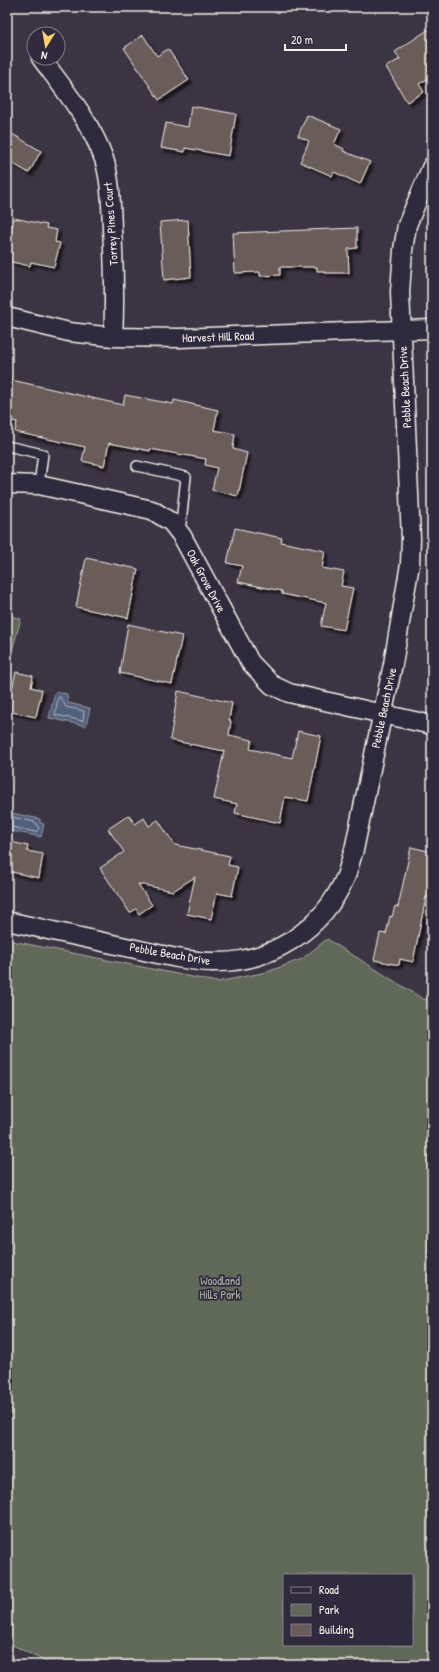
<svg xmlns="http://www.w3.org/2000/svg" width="439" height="1672" font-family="'Patrick Hand',sans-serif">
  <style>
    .green { fill: #616759; stroke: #aaaca0; fill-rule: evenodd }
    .water { fill: #51617b; stroke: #929ba7 }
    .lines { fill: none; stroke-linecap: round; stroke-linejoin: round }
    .shore { stroke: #b3b7bc; stroke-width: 1 }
    .building { fill: #6a5b58; stroke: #f4f1e8; filter: url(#shadow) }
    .service-casing { stroke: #f4f1e8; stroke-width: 12 }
    .minor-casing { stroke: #f4f1e8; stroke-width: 21 }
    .service { stroke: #2f2a3d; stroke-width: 9 }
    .minor { stroke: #2f2a3d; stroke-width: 18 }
    .labels { text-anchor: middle; stroke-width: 3.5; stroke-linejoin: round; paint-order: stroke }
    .street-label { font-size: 12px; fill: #f4f1e8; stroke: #2f2a3d }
    .park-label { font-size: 12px; fill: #b2b3a8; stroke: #2f2a3d }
  </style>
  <defs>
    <filter id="shadow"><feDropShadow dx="3.5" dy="3.5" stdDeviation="1" flood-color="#0009"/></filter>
  </defs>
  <rect width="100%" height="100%" fill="#3b3442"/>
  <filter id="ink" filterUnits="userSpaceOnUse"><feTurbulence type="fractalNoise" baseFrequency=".025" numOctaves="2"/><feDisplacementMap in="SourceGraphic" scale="8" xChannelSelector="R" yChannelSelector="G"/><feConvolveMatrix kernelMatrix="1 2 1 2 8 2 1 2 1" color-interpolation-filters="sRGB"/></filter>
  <g filter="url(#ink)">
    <!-- green -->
    <path class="green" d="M 7,615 L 21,619 L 7,668 Z
      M 327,939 L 423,999 L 432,1001 L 432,1665 L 52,1665 L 7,1642 L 7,940 L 217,982 L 267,972 L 302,959 ZM 284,1575 L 412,1575 L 412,1645 L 284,1645 Z"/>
    <!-- water -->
    <path class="water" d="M 55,692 L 67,694 L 68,703 L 90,708 L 86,726 L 49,718 Z
      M 7,812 L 40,819 L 40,823 L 44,824 L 41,837 L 7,830 Z"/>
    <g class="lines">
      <!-- shore -->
      <path class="shore" d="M 60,697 L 66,707 L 84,711 L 83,721 L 55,715 L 58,698 Z
        M 7,816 L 35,822 L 39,828 L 36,832 L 7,826"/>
    </g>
    <!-- building -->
    <path class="building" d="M 432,27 L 432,76 L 419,84 L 424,92 L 407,102 L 386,67 L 400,59 L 395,52 Z
      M 143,35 L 157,56 L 168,49 L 189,80 L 159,100 L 124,48 Z
      M 191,106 L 236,114 L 229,156 L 185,148 L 185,152 L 161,148 L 166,123 L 188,127 Z
      M 307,115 L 341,129 L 334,144 L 344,149 L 343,151 L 370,162 L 360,184 L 334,172 L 332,176 L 300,162 L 309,141 L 298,136 Z
      M 7,131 L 41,151 L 29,173 L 7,160 Z
      M 14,218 L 47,225 L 46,228 L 57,230 L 55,242 L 60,243 L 54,267 L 31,262 L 30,266 L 7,261 L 7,235 L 10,236 Z
      M 188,220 L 191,277 L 164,280 L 160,222 Z
      M 357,228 L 357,248 L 348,249 L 349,273 L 324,273 L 324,271 L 317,271 L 317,267 L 280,267 L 280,275 L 260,276 L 260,272 L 235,273 L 233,233 Z
      M 7,379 L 123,405 L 125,395 L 173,404 L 174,400 L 218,410 L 214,430 L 235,434 L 233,449 L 247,453 L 238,496 L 212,490 L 217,468 L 205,465 L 206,459 L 150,449 L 150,451 L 109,443 L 104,466 L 82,461 L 85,447 L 15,432 L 17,422 L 7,420 Z
      M 235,528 L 282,538 L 281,542 L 325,551 L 322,568 L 344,572 L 341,586 L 353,588 L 344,630 L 321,626 L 326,603 L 282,594 L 282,591 L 238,582 L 242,566 L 227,563 Z
      M 86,558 L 138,569 L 128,618 L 76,607 Z
      M 128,624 L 182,636 L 172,684 L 120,673 Z
      M 16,672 L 33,676 L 31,687 L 42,690 L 36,717 L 7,711 Z
      M 178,691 L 232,703 L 229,720 L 231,721 L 229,735 L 252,740 L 250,749 L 292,758 L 298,731 L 321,736 L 308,801 L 285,797 L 280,823 L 235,813 L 237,804 L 214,799 L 224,751 L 170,740 Z
      M 129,815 L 135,824 L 144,818 L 149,826 L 158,820 L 175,845 L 230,856 L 228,865 L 238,867 L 232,896 L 217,893 L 211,919 L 187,914 L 195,877 L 173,891 L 138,884 L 152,905 L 139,914 L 136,909 L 130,913 L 100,868 L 124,852 L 108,829 Z
      M 7,841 L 28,846 L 27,851 L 43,854 L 39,878 L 7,871 Z
      M 411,847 L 432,852 L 432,898 L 426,897 L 413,962 L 400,959 L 399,965 L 374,960 L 380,933 L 386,934 L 390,916 L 392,917 L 395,906 L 398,907 Z"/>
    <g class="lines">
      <defs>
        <path id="service" d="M 7,446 L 43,454 L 39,485
          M 137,466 L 186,477 L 180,532"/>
        <path id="minor" d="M 41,58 C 64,89 91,122 104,159 C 111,181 111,205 112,228 C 114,265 115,301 113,337
          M 7,317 L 69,332 L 113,337 L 179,338 L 432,329
          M 7,484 L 39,485 L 152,510 L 171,522 L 182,536 L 250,662 L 272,685 L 289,693 L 432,725
          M 7,921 C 47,930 86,938 126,947 C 154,953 183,961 212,962 C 270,964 323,930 346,876 C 349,868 351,858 354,850 L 393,664 L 410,564 L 411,539 L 400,292 L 403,250 L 407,225 L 432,166"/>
      </defs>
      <!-- service casing -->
      <use href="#service" class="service-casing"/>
      <!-- minor casing -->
      <use href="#minor" class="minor-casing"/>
      <!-- service -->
      <use href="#service" class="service"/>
      <!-- minor -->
      <use href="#minor" class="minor"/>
    </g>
  </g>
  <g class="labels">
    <!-- street labels -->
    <g class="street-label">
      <text transform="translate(111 224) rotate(-94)" y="4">Torrey Pines Court</text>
      <text transform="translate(218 337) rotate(-2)" y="4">Harvest Hill Road</text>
      <text transform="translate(405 387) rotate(-93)" y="4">Pebble Beach Drive</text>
      <text transform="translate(206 581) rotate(62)" y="4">Oak Grove Drive</text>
      <text transform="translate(384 708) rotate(-78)" y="4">Pebble Beach Drive</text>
      <text transform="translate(170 954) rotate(10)" y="4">Pebble Beach Drive</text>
    </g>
    <!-- park labels -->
    <g class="park-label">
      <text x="220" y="1285">Woodland<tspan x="220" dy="14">Hills Park</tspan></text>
    </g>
  </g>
  <!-- margin -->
  <rect width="439" height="1672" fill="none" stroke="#2f2a3d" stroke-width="24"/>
  <rect x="12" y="12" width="415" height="1648" fill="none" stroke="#f4f1e8" stroke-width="1.5" filter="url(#ink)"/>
  <!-- legend -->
  <rect x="283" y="1574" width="130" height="72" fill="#2f2a3d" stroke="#7e7a81"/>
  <rect x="291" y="1587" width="20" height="6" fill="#2f2a3d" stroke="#7e7a81"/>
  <text x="319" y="1594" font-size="12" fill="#f4f1e8">Road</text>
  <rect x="291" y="1604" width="20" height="12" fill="#616759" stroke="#7e7a81"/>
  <text x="319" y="1614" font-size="12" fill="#f4f1e8">Park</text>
  <rect x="291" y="1624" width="20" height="12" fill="#6a5b58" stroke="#7e7a81"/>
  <text x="319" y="1634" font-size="12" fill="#f4f1e8">Building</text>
  <!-- north arrow -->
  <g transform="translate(46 46) rotate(191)"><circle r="19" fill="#2f2a3d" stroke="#7e7a81"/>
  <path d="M0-3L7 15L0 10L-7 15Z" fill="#ffd166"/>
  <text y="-6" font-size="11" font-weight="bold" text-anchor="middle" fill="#f4f1e8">N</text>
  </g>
  <!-- scale -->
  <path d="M285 44v6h61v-6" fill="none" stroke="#f4f1e8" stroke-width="2"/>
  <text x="291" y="44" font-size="12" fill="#f4f1e8" stroke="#2f2a3d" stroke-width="3" paint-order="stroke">20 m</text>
</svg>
